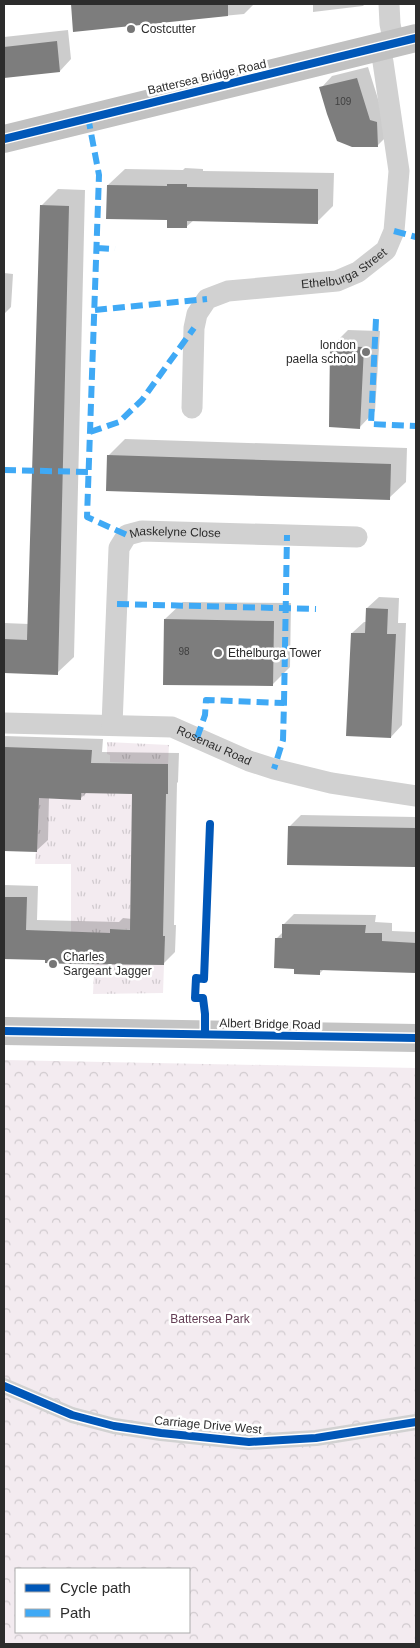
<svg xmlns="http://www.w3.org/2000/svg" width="420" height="1648" font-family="Helvetica,sans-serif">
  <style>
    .grass { fill: url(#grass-tufts) }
    .park { fill: url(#park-crowns); fill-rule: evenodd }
    .shadow { fill: #0003 }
    .building { fill: #7d7d7d }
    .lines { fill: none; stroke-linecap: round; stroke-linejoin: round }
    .pedestrian { stroke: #d1d1d1; stroke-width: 16 }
    .minor { stroke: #d1d1d1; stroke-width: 21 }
    .primary { stroke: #c4c4c4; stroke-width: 28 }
    .trunk { stroke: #c1c1c1; stroke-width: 28 }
    .quiet { stroke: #3fa9f5; stroke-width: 6; stroke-dasharray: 12 6; stroke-linecap: butt }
    .cycleway-casing { stroke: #fff; stroke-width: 11 }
    .cycleway { stroke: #0057b8; stroke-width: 8 }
    .poi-dot { fill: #767676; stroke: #fff; stroke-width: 2 }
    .labels { text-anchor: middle; stroke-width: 5; stroke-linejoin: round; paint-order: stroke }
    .number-label { font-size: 10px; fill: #404040 }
    .poi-label { font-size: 12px; fill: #2c2c2c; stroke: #fff; text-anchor: start }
    .street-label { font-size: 12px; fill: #2c2c2c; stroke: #fff }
    .park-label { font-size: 12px; fill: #633d54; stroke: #fff }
  </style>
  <defs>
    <pattern id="grass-tufts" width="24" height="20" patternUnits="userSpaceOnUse" patternTransform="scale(1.25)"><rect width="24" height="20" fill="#f3ebf0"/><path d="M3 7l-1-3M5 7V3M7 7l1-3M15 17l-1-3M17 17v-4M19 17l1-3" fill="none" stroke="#d0cace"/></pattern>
    <pattern id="park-crowns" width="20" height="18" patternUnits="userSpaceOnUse" patternTransform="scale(1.25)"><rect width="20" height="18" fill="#f3ebf0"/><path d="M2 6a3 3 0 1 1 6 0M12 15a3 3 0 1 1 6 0" fill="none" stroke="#d0cace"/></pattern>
  </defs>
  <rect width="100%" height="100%" fill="#fff"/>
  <!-- grass -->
  <path class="grass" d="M 107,742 L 169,745 L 168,764 L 110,762 L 110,755 L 107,754 Z
    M 82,775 L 116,794 L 147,794 L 145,930 L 111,929 L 110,964 L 164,965 L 163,993 L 93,994 L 96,933 L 71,932 L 71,864 L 35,864 L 37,832 L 4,830 L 4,797 L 81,799 Z"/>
  <!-- park -->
  <path class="park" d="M 4,1060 L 416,1068 L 416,1644 L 4,1644 ZM 16,1569 L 189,1569 L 189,1632 L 16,1632 Z"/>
  <!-- shadow -->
  <path class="shadow" d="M 72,4 L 254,4 L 244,14 L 74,30 Z
    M 313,4 L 365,4 L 363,6 L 313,12 Z
    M 68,30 L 71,59 L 60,71 L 4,76 L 4,37 Z
    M 368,67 L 389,134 L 377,146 L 321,88 L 332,76 Z
    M 185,168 L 203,169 L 203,171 L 334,173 L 333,206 L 317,222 L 194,220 L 186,227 L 168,219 L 108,185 L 125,169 L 183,170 Z
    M 58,189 L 85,190 L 74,657 L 57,673 L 4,672 L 4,623 L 29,624 L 41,206 Z
    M 4,273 L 13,274 L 11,307 L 4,314 Z
    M 348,330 L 380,331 L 375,411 L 359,428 L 330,426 L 332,346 Z
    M 125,439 L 407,448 L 406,482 L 389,498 L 108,456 Z
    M 379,597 L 399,598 L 398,623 L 406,623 L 402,725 L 391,737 L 352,633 L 364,622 L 366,622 L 367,608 Z
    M 183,602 L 291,603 L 290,667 L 272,685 L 165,619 Z
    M 4,736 L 103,739 L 102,752 L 179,753 L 178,782 L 177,783 L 174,925 L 176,925 L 175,952 L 164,963 L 4,958 L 4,885 L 38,886 L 37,920 L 119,922 L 123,918 L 132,919 L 134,793 L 87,792 L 81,798 L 49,797 L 48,840 L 36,851 L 4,850 Z
    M 301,815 L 416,817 L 416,866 L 289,864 L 289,827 Z
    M 294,914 L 376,915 L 375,922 L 392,923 L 392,931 L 416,932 L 416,972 L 324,969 L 319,974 L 295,968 L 277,938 L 284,931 L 284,924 Z"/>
  <!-- building -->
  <path class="building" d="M 71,4 L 228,4 L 228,16 L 73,32 Z
    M 57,41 L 60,72 L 4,78 L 4,47 Z
    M 357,78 L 370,120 L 377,122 L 378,147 L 352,147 L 337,141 L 327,114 L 319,87 Z
    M 167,184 L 187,184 L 187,187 L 318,189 L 318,224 L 187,221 L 187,228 L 167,228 L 167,220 L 106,219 L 107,185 L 167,186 Z
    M 40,205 L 69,206 L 58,675 L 4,673 L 4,639 L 27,640 Z
    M 330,346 L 364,347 L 360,429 L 329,427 Z
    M 107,455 L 391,464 L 390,500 L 106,491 Z
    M 366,608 L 388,609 L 387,634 L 396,634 L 391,738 L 346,736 L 351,633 L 365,633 Z
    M 164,619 L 274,621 L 273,686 L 163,685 Z
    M 4,747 L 92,750 L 91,763 L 168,764 L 168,794 L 166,794 L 163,936 L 165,936 L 164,965 L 70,964 L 45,963 L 45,960 L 4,959 L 4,897 L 27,897 L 26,930 L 110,933 L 110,929 L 130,930 L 132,794 L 81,793 L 81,800 L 39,798 L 37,852 L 4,851 Z
    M 288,826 L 416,828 L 416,867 L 287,865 Z
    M 282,924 L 366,925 L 365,933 L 382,933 L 382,941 L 416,943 L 416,973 L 320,970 L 320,975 L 294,974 L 294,969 L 274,968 L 275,938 L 282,938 Z"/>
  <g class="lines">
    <!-- pedestrian -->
    <path class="pedestrian" d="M 4,1386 L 72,1415 L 114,1426 L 161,1433 L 249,1442 L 316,1438 L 416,1422"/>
    <!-- minor -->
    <g class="minor">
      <path d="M 389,4 L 390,24 L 394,44"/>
      <path id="s1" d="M 192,408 L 194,328 L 197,314 L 207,299 L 228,291 L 337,281 L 358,272 L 386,250 L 394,231 L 399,171 L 383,62 L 379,47"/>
      <path id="s2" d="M 4,723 L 172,727 L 249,761 L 274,769 L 331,783 L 416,796"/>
      <path id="s3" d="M 112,725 L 119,548 L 127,535 L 142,531 L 357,537"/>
    </g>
    <!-- primary -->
    <path class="primary" d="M 4,1031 L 416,1038"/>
    <!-- trunk -->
    <path class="trunk" d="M 4,139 L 416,38"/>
    <!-- quiet -->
    <path class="quiet" d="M 88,117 L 99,175 L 87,517 L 127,535
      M 394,231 L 416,237
      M 97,248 L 115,249
      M 95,310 L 207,299
      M 376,319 L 371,424 L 416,426
      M 90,432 L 119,422 L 142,400 L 194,328
      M 4,470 L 89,472
      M 117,604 L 316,609
      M 284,703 L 287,535
      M 197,738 L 205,715 L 206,700 L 284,703 L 283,740 L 274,769"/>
    <defs>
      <path id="cycleway" d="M 4,139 L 416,38
        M 4,1031 L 416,1038
        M 205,1034 L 205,1014 L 203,998 L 195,998 L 196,978 L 204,979 L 210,824
        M 4,1386 L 72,1415 L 114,1426 L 161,1433 L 249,1442 L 316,1438 L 416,1422"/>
    </defs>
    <!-- cycleway casing -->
    <use href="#cycleway" class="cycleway-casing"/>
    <!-- cycleway -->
    <use href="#cycleway" class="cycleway"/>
  </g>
  <!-- markers -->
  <g class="poi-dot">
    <circle cx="131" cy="29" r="5"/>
    <circle cx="366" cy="352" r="5"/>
    <circle cx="218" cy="653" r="5"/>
    <circle cx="53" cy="964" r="5"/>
  </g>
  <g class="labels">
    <!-- number labels -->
    <g class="number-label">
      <text x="343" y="105">109</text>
      <text x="184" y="655">98</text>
    </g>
    <!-- poi labels -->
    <g class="poi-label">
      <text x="141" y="33">Costcutter</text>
      <text x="356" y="349" text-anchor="end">london<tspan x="356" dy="14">paella school</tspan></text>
      <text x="228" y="657">Ethelburga Tower</text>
      <text x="63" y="961">Charles<tspan x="63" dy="14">Sargeant Jagger</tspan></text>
    </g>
    <!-- street labels -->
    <g class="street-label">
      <text transform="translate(207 77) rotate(-13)" y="4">Battersea Bridge Road</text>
      <text dy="4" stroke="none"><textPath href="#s1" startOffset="255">Ethelburga Street</textPath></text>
      <text dy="4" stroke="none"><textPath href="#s3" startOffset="241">Maskelyne Close</textPath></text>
      <text dy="4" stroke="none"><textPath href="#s2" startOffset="214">Rosenau Road</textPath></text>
      <text transform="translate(270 1024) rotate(1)" y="4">Albert Bridge Road</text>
      <text transform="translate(208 1425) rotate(5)" y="4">Carriage Drive West</text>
    </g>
    <!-- park labels -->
    <g class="park-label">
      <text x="210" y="1323">Battersea Park</text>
    </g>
  </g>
  <!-- border -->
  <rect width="420" height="1648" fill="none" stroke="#2c2c2c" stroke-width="10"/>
  <!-- legend -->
  <rect x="15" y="1568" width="175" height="65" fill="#ffffff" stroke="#ababab"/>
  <rect x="25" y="1584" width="25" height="8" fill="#0057b8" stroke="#ababab"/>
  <text x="60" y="1593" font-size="15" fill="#2c2c2c">Cycle path</text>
  <rect x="25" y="1609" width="25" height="8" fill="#3fa9f5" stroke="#ababab"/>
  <text x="60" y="1618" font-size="15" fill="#2c2c2c">Path</text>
</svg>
